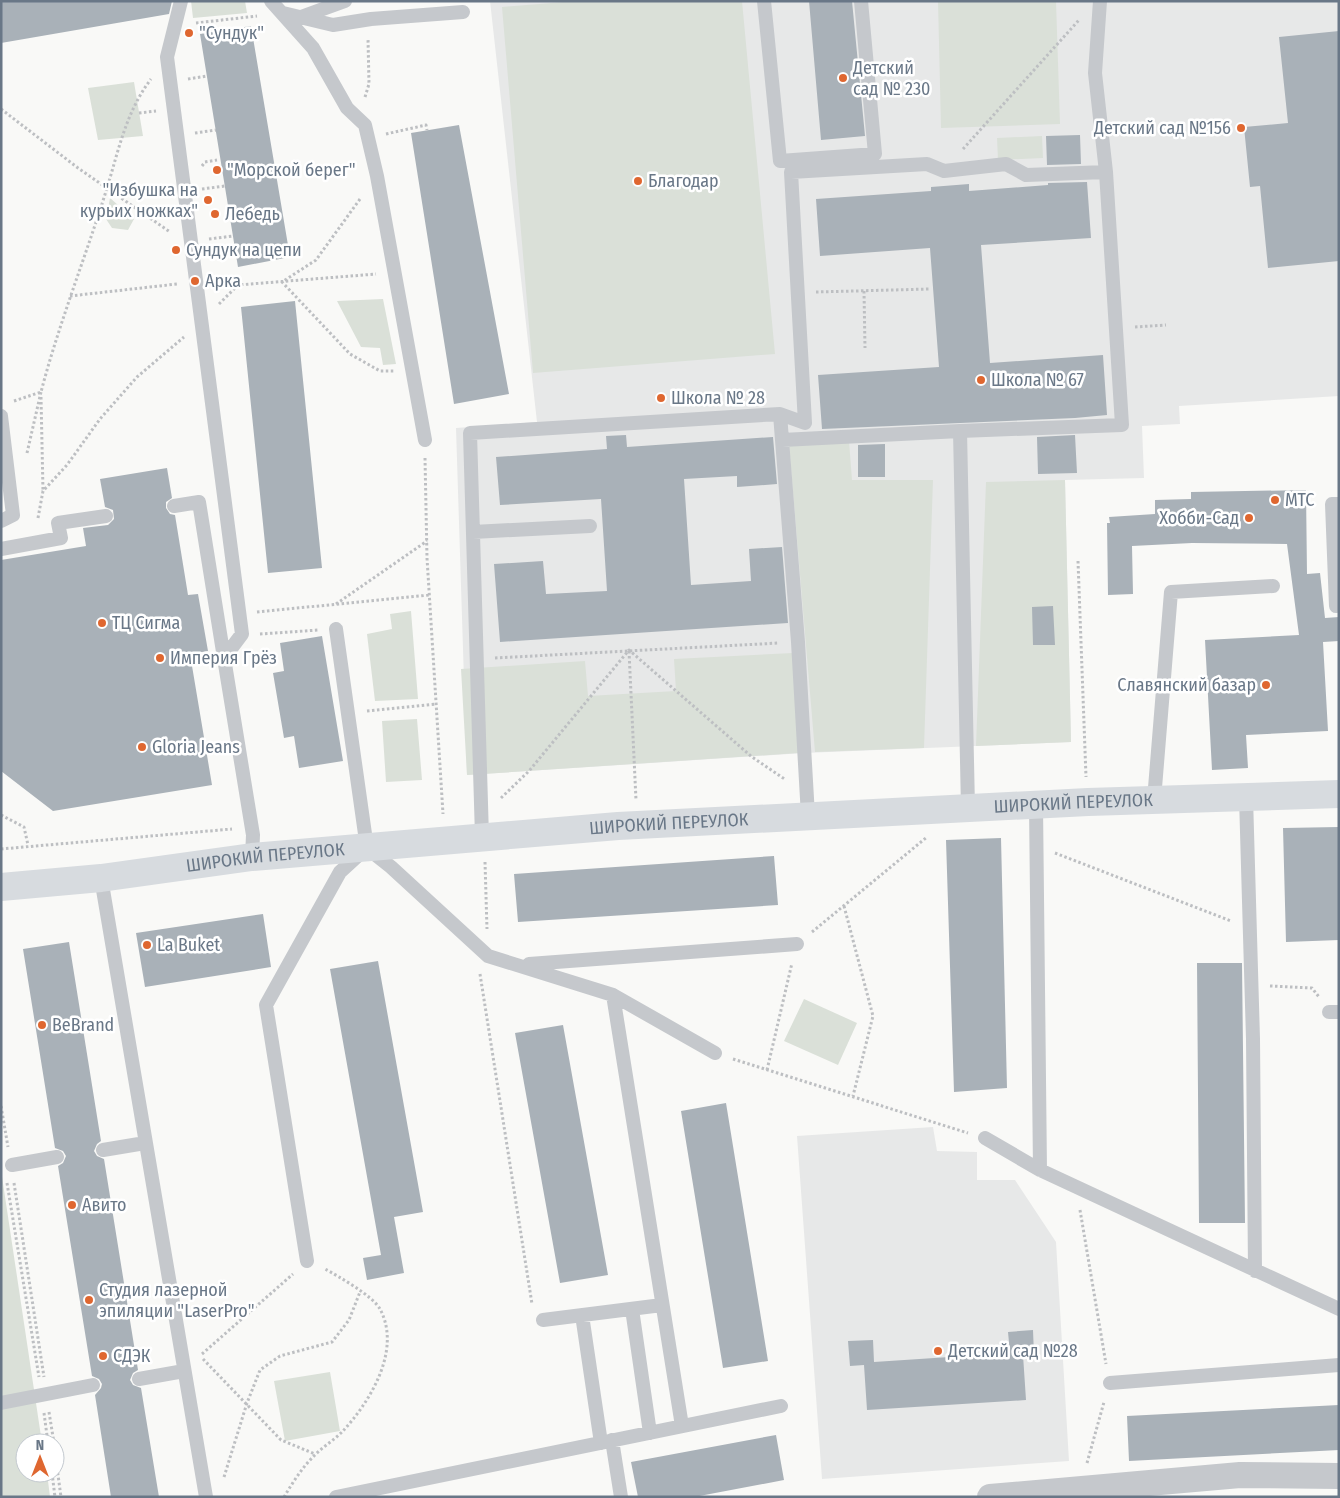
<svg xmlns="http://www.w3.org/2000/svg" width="1340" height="1498" font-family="'Fira Sans Condensed',sans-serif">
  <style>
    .built { fill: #e7e8e8 }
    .green { fill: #dae0d8 }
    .building { fill: #a9b1b8 }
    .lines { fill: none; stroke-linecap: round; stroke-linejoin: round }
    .path { stroke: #bdbfc2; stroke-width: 3; stroke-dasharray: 2.5 2.5; stroke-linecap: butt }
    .lane { stroke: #c5c8cc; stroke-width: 14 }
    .street { stroke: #c5c8cc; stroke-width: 26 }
    .secondary { stroke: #d7dbdf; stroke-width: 28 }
    .poi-dot { fill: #df6730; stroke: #fff; stroke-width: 2 }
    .labels { text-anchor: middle; stroke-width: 5; stroke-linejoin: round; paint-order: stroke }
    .poi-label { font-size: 18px; fill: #697787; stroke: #fff; text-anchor: start }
    .street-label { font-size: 18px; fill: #697787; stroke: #fff }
  </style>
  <rect width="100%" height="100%" fill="#f9f9f7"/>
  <!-- built -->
  <path class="built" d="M 490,1 L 1339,1 L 1339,396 L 1179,406 L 1180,424 L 1142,426 L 1144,478 L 1065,480 L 1071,742 L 804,753 L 467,775 L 456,428 L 537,422 Z
    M 933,1127 L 937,1151 L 977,1152 L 977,1180 L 1015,1180 L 1056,1242 L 1069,1461 L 822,1479 L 797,1136 Z"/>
  <!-- green -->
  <path class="green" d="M 191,1 L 245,1 L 247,13 L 193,18 Z
    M 576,1 L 742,1 L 775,354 L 533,373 L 502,7 Z
    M 938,1 L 1056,1 L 1060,124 L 941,128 Z
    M 134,82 L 143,136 L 98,140 L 88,88 Z
    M 1042,136 L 1043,158 L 998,160 L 997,138 Z
    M 110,198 L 134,219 L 128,230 L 112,228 L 106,219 Z
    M 383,299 L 396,364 L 383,365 L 380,348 L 361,347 L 337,301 Z
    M 849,441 L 852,480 L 933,480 L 924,748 L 815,752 L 789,444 Z
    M 1065,480 L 1071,742 L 976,746 L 986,482 Z
    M 411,611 L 418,699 L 375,701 L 367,634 L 392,629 L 390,614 Z
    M 793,653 L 798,753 L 467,775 L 461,669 L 585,661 L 588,696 L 676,691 L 674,659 Z
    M 417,719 L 422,780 L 386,782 L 382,721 Z
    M 804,999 L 857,1023 L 838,1065 L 784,1041 Z
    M 1,1170 L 42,1443 L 25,1443 L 25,1473 L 47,1473 L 50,1497 L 1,1497 Z
    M 330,1372 L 340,1431 L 285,1441 L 274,1381 Z"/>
  <!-- building -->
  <path class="building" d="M 1,1 L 172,1 L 169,14 L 1,43 Z
    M 809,1 L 852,1 L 865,136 L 821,140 Z
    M 251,26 L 290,257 L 238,267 L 200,34 Z
    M 1339,31 L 1339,261 L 1268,268 L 1260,186 L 1250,187 L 1244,127 L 1288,123 L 1279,37 Z
    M 459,125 L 509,394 L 454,404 L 411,133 Z
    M 1080,135 L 1081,164 L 1047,165 L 1046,136 Z
    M 1087,182 L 1091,238 L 981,245 L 990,363 L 1103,355 L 1107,415 L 1075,418 L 822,429 L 818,375 L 939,367 L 930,248 L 820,256 L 816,199 L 931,191 L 931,187 L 969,184 L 969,191 L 1048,185 L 1048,183 Z
    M 295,301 L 322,568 L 268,573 L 241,307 Z
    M 626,435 L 627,447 L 773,437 L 777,484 L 737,487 L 737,476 L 684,479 L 691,585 L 751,581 L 749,549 L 782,547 L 788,623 L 500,642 L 494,564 L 543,561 L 546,594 L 607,591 L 601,499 L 500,505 L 496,457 L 607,449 L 606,436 Z
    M 1075,435 L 1077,473 L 1038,474 L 1037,437 Z
    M 885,444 L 885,477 L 858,477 L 858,445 Z
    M 167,468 L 172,498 L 166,502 L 166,508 L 170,514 L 175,515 L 188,595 L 198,594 L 208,651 L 190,654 L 212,785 L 53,811 L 1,771 L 1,560 L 86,546 L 83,528 L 108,525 L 114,519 L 113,510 L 105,507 L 100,479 Z
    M 1306,490 L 1307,574 L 1320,573 L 1325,618 L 1339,617 L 1339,641 L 1323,642 L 1328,731 L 1246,735 L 1248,768 L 1212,770 L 1205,640 L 1299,635 L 1287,544 L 1192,543 L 1132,546 L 1133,594 L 1108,595 L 1107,523 L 1110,523 L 1109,517 L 1155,514 L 1155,500 L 1191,499 L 1191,492 Z
    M 1053,606 L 1055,645 L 1033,645 L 1032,607 Z
    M 322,636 L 343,761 L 299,768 L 294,736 L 284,738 L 273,673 L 284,671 L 280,643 Z
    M 1339,827 L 1339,940 L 1286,942 L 1283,828 Z
    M 1001,838 L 1007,1088 L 954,1092 L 946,840 Z
    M 774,856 L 778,905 L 518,922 L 514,874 Z
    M 263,914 L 271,967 L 145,987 L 136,933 Z
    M 69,942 L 101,1141 L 97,1144 L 94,1151 L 97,1156 L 104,1159 L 138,1370 L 133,1373 L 130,1380 L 133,1385 L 141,1388 L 159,1497 L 111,1497 L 95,1395 L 101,1388 L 102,1384 L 99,1379 L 92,1376 L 58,1166 L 63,1163 L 66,1156 L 63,1151 L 55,1148 L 23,949 Z
    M 378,961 L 423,1212 L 394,1217 L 404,1273 L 367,1280 L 363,1258 L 381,1255 L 330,969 Z
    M 1197,963 L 1242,963 L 1245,1223 L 1199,1223 Z
    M 563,1025 L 608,1275 L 560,1283 L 515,1033 Z
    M 726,1103 L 768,1361 L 723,1368 L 681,1111 Z
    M 1033,1330 L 1034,1355 L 1023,1355 L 1026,1400 L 867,1410 L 864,1365 L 850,1366 L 848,1341 L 873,1340 L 874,1362 L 1010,1353 L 1008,1332 Z
    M 1339,1405 L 1339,1450 L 1129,1461 L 1127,1416 Z
    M 776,1435 L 784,1480 L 694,1497 L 638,1497 L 631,1462 Z"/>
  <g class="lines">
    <!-- path -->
    <path class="path" d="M 196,23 L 257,16
      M 188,79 L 207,76
      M 365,97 L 369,84 L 368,39
      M 1,109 L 78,168 L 170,232
      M 139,113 L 156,111
      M 195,133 L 216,130
      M 386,134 L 426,125 L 427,130
      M 963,149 L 1079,20
      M 202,166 L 205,162 L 217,160
      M 202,189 L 225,186
      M 360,199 L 316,260 L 282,282 L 350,354 L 380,371 L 394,371
      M 209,239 L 233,236
      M 216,283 L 238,285 L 376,274
      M 864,291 L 865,348
      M 816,292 L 930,289
      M 70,296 L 177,284
      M 219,304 L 238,285
      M 1135,327 L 1166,325
      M 41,397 L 43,491
      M 14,401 L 41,392 C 59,323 86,256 107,188 C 119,149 126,112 151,79
      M 27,453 L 41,392
      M 425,458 L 427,558 L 443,814
      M 38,518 L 43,491 L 67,465 L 100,419 L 137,377 L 184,337
      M 1078,561 L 1086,777
      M 336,604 L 427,541
      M 257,612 L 430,595
      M 260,634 L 319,630
      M 629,651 L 636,800
      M 495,658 L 779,643
      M 367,711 L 436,704
      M 501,798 L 529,771 L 629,650 L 752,757 L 786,780
      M 1,815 L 24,827 L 28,845
      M 1,849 L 232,829
      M 1055,853 L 1231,921
      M 485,862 L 487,929
      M 844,906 L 873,1016 L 853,1096
      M 812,932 L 927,837
      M 480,974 L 532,1304
      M 1270,986 L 1312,988 L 1319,997
      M 733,1059 L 968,1133
      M 767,1070 L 792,963
      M 1,1106 L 8,1147
      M 7,1183 L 39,1377
      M 14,1183 L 44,1377
      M 1080,1210 L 1106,1364
      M 202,1354 L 293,1274
      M 203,1359 L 281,1440 L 315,1454
      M 49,1412 L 54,1443
      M 44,1413 L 48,1443
      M 55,1453 L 61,1497
      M 1087,1463 L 1104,1402
      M 52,1473 L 55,1497
      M 224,1477 L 247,1403 L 260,1370 L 280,1356 L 332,1342 L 349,1320 L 360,1292
      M 284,1497 C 293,1482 303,1466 316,1454 C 324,1446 334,1440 342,1432 C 370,1402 402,1350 380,1309 C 373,1296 338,1276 325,1269"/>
    <!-- lane -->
    <path class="lane" d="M 181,1 L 167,57 L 242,634 L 224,658 L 253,835 L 252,857
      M 271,1 L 313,48 L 347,108 L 365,125 L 377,176 L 425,440
      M 764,1 L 780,161 L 875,154 L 861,1
      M 283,13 L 333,25 L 371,19 L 463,12
      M 301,17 L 345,1
      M 780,414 L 805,423 L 791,172 L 927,164 L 944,171 L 1006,164 L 1026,175 L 1106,172
      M 1,416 L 13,515 L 1,521
      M 960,431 L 1122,425 L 1106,172 L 1095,73 L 1100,1
      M 782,440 L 798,642 L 808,816
      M 174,506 L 199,502 L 224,658
      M 473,532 L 590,526
      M 1,549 L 61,538 L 58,523 L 106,516
      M 1336,606 L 1332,504 L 1339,504
      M 336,629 L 367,848 L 391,867 L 488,956 L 613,995 L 715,1053
      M 1246,797 L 1253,1039 L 1255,1271
      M 1154,800 L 1171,592 L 1273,586
      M 1036,805 L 1040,1170
      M 482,837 L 470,433 L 780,414 L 782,440 L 960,431 L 968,808
      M 101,878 L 206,1497
      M 529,964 L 797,944
      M 613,995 L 682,1426
      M 1329,1012 L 1339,1012
      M 985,1138 L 1040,1170 L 1339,1309
      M 103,1150 L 145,1143
      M 12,1165 L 57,1157
      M 307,1261 L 266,1005 L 340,872 L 364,850
      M 632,1309 L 650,1433
      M 582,1315 L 601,1443
      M 543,1320 L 662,1305
      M 139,1379 L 184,1371
      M 1110,1383 L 1339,1365
      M 1,1403 L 93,1385
      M 612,1440 L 621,1497
      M 336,1497 L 781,1406"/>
    <!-- street -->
    <path class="street" d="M 990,1497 L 1240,1475 L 1339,1476"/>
    <!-- secondary -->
    <path class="secondary" id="s1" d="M 1,887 L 101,878 L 252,857 L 618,826 L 1088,802 L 1339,794"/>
  </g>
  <!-- markers -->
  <g class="poi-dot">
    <circle cx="189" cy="33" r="5"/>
    <circle cx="843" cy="78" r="5"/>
    <circle cx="1241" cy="128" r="5"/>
    <circle cx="217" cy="170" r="5"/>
    <circle cx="638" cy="181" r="5"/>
    <circle cx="208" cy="200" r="5"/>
    <circle cx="215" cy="214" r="5"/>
    <circle cx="176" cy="250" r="5"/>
    <circle cx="195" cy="281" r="5"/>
    <circle cx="981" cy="380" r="5"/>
    <circle cx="661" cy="398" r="5"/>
    <circle cx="1275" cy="500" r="5"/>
    <circle cx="1249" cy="518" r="5"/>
    <circle cx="102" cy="623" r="5"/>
    <circle cx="160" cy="658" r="5"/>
    <circle cx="1266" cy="685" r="5"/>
    <circle cx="142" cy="747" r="5"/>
    <circle cx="147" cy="945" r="5"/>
    <circle cx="42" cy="1025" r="5"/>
    <circle cx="72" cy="1205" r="5"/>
    <circle cx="89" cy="1300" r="5"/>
    <circle cx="938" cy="1351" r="5"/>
    <circle cx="103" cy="1356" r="5"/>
  </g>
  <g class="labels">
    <!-- poi labels -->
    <g class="poi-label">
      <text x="199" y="39">"Сундук"</text>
      <text x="853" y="74">Детский<tspan x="853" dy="21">сад № 230</tspan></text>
      <text x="1231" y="134" text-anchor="end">Детский сад №156</text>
      <text x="227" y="176">"Морской берег"</text>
      <text x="648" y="187">Благодар</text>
      <text x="198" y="196" text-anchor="end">"Избушка на<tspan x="198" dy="21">курьих ножках"</tspan></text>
      <text x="225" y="220">Лебедь</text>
      <text x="186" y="256">Сундук на цепи</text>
      <text x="205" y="287">Арка</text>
      <text x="991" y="386">Школа № 67</text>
      <text x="671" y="404">Школа № 28</text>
      <text x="1285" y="506">МТС</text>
      <text x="1239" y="524" text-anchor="end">Хобби-Сад</text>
      <text x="112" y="629">ТЦ Сигма</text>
      <text x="170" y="664">Империя Грёз</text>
      <text x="1256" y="691" text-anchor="end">Славянский базар</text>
      <text x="152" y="753">Gloria Jeans</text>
      <text x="157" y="951">La Buket</text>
      <text x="52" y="1031">BeBrand</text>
      <text x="82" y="1211">Авито</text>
      <text x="99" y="1296">Студия лазерной<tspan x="99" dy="21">эпиляции "LaserPro"</tspan></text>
      <text x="948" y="1357">Детский сад №28</text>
      <text x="113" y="1362">СДЭК</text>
    </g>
    <!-- street labels -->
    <g class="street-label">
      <text dy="6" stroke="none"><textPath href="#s1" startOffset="1076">ШИРОКИЙ ПЕРЕУЛОК</textPath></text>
      <text dy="6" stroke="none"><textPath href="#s1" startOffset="671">ШИРОКИЙ ПЕРЕУЛОК</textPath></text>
      <text dy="6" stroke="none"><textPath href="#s1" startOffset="266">ШИРОКИЙ ПЕРЕУЛОК</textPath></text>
    </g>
  </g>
  <!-- border -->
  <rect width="1340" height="1498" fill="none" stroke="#697787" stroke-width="5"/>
  <!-- north arrow -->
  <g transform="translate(40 1458)"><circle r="24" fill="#ffffff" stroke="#c3c9cf"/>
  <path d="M0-4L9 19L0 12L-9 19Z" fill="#df6730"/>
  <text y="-8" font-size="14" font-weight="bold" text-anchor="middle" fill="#697787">N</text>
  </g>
</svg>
